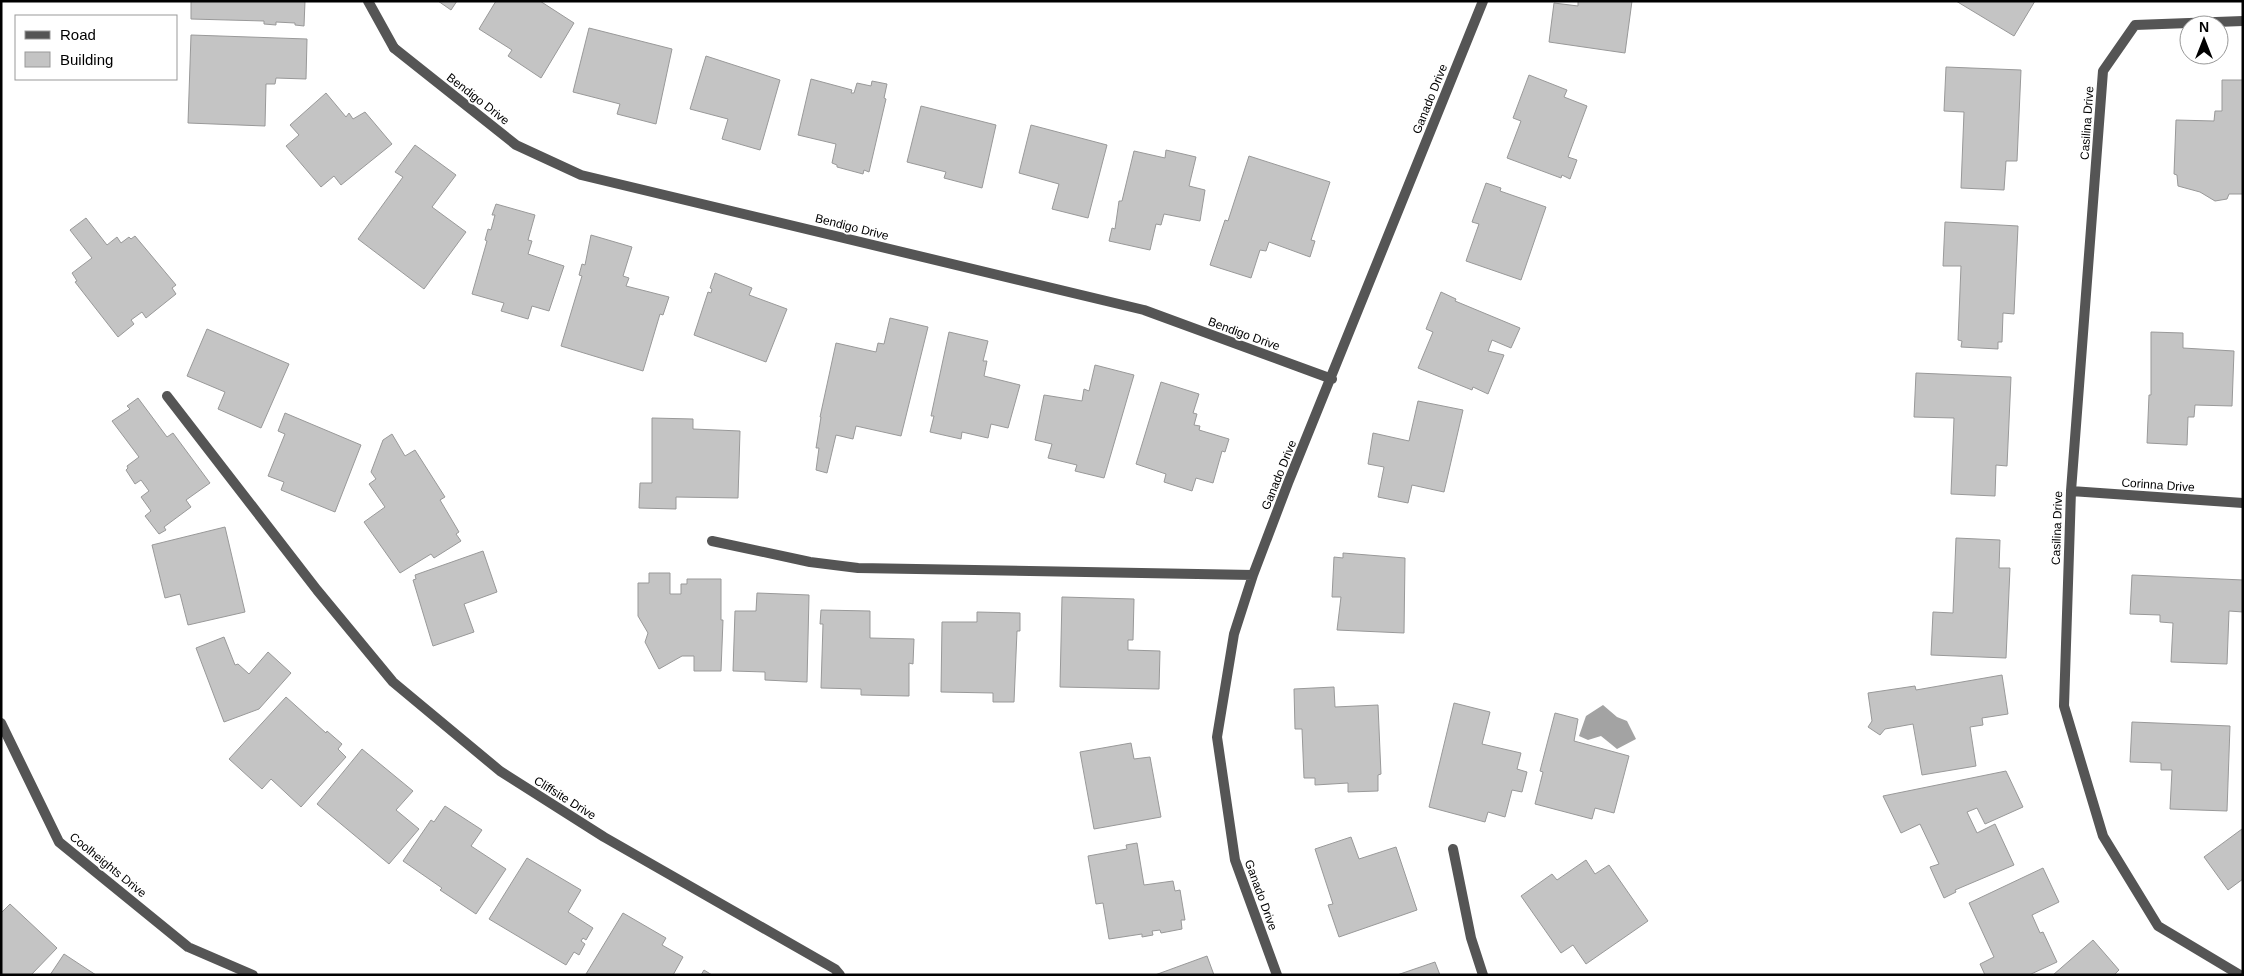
<svg xmlns="http://www.w3.org/2000/svg" width="2244" height="976" font-family="Helvetica,sans-serif">
  <style>
    .water { fill: #a3a3a3 }
    .building { fill: #c4c4c4; stroke: #999 }
    .lines { fill: none; stroke-linecap: round; stroke-linejoin: round }
    .lane { stroke: #555; stroke-width: 10 }
    .street { stroke: #555; stroke-width: 10 }
    .labels { text-anchor: middle; stroke-width: 4; stroke-linejoin: round; paint-order: stroke }
    .street-label { font-size: 12px; fill: #000; stroke: #fff }
  </style>
  <rect width="100%" height="100%" fill="#fff"/>
  <!-- water -->
  <path class="water" d="M 1603,705 L 1617,717 L 1627,721 L 1636,739 L 1617,749 L 1601,736 L 1588,740 L 1579,736 L 1586,716 Z"/>
  <!-- building -->
  <path class="building" d="M 191,1 L 305,1 L 304,26 L 295,25 L 295,23 L 276,22 L 276,25 L 264,24 L 264,21 L 191,19 Z
    M 438,1 L 457,1 L 451,10 Z
    M 496,1 L 540,1 L 574,23 L 541,78 L 508,56 L 512,50 L 479,29 Z
    M 1578,1 L 1632,1 L 1625,53 L 1549,42 L 1554,3 L 1578,6 Z
    M 1956,1 L 2035,1 L 2014,36 Z
    M 589,28 L 672,49 L 656,124 L 617,114 L 620,104 L 573,92 Z
    M 191,35 L 307,39 L 306,79 L 276,78 L 275,84 L 266,84 L 265,126 L 188,123 Z
    M 706,56 L 780,80 L 760,150 L 722,139 L 728,119 L 690,109 Z
    M 1946,67 L 2021,70 L 2017,161 L 2006,161 L 2004,190 L 1961,188 L 1964,112 L 1944,111 Z
    M 1529,75 L 1567,90 L 1564,97 L 1587,106 L 1568,157 L 1577,160 L 1570,179 L 1562,175 L 1561,178 L 1507,158 L 1521,121 L 1513,118 Z
    M 811,79 L 852,90 L 851,93 L 854,93 L 857,83 L 871,86 L 872,81 L 887,84 L 884,98 L 886,99 L 869,172 L 864,170 L 863,174 L 837,167 L 837,165 L 832,163 L 836,144 L 798,135 Z
    M 2222,80 L 2243,80 L 2243,194 L 2229,194 L 2227,199 L 2215,201 L 2200,192 L 2178,186 L 2177,175 L 2174,174 L 2176,120 L 2214,121 L 2215,111 L 2222,111 Z
    M 326,93 L 346,117 L 349,113 L 353,119 L 365,112 L 392,144 L 341,185 L 334,176 L 321,187 L 286,146 L 299,135 L 290,125 Z
    M 921,106 L 996,125 L 982,188 L 944,178 L 946,172 L 907,162 Z
    M 1031,125 L 1107,145 L 1088,218 L 1052,209 L 1059,184 L 1019,173 Z
    M 415,145 L 456,175 L 432,207 L 466,232 L 424,289 L 358,239 L 403,177 L 395,172 Z
    M 1166,150 L 1196,157 L 1189,186 L 1205,190 L 1200,221 L 1164,214 L 1161,225 L 1156,224 L 1150,250 L 1109,241 L 1112,228 L 1115,229 L 1119,201 L 1122,201 L 1134,151 L 1165,158 Z
    M 1249,156 L 1330,182 L 1311,240 L 1315,241 L 1310,257 L 1269,242 L 1266,251 L 1260,250 L 1251,278 L 1210,265 L 1225,220 L 1228,221 Z
    M 1486,183 L 1501,188 L 1500,191 L 1546,207 L 1521,280 L 1466,261 L 1479,224 L 1472,222 Z
    M 496,204 L 535,215 L 528,240 L 532,241 L 528,254 L 564,266 L 549,311 L 532,306 L 528,319 L 501,311 L 504,303 L 472,294 L 487,241 L 485,240 L 488,229 L 491,230 L 495,215 L 492,215 Z
    M 86,218 L 107,245 L 117,237 L 121,243 L 129,237 L 131,239 L 135,236 L 176,285 L 172,288 L 176,294 L 146,318 L 142,312 L 131,320 L 134,324 L 118,337 L 75,282 L 77,281 L 72,273 L 92,258 L 70,230 Z
    M 1945,222 L 2018,226 L 2014,314 L 2003,313 L 2002,342 L 1998,342 L 1998,349 L 1961,347 L 1962,341 L 1958,340 L 1961,266 L 1943,266 Z
    M 591,235 L 632,247 L 623,276 L 629,278 L 626,286 L 669,297 L 663,315 L 660,314 L 643,371 L 561,346 L 582,276 L 579,275 L 582,264 L 585,265 Z
    M 715,273 L 752,288 L 749,295 L 787,309 L 766,362 L 694,335 L 708,292 L 711,293 L 712,289 L 710,288 Z
    M 1441,292 L 1456,299 L 1455,301 L 1520,328 L 1511,348 L 1492,340 L 1488,351 L 1504,355 L 1488,394 L 1473,387 L 1472,390 L 1418,368 L 1433,332 L 1426,329 Z
    M 890,318 L 928,327 L 901,436 L 856,426 L 853,439 L 836,435 L 827,473 L 816,470 L 819,448 L 816,448 L 821,417 L 820,417 L 836,343 L 876,352 L 878,343 L 884,344 Z
    M 207,329 L 289,364 L 261,428 L 218,409 L 225,392 L 187,376 Z
    M 949,332 L 988,341 L 983,361 L 987,361 L 984,376 L 1020,385 L 1008,428 L 991,424 L 988,438 L 962,432 L 961,439 L 930,432 L 934,416 L 931,416 Z
    M 2151,332 L 2183,333 L 2183,348 L 2234,351 L 2232,406 L 2195,405 L 2194,417 L 2188,417 L 2187,445 L 2147,443 L 2149,395 L 2151,395 Z
    M 1095,365 L 1134,375 L 1104,478 L 1075,471 L 1077,465 L 1048,458 L 1052,444 L 1035,440 L 1044,395 L 1082,401 L 1084,389 L 1089,391 Z
    M 1916,373 L 2011,377 L 2007,466 L 1996,465 L 1995,496 L 1951,494 L 1954,418 L 1914,417 Z
    M 1161,382 L 1199,394 L 1193,413 L 1197,414 L 1194,425 L 1200,426 L 1199,430 L 1229,439 L 1225,452 L 1222,451 L 1213,483 L 1196,478 L 1192,491 L 1164,482 L 1166,474 L 1136,464 Z
    M 138,398 L 167,437 L 173,433 L 210,483 L 186,500 L 191,507 L 164,527 L 166,530 L 159,534 L 145,516 L 151,511 L 141,497 L 149,491 L 141,480 L 135,484 L 126,470 L 128,468 L 127,466 L 139,457 L 112,421 L 130,409 L 127,406 Z
    M 1418,401 L 1463,410 L 1444,492 L 1412,485 L 1408,503 L 1378,497 L 1384,467 L 1368,464 L 1373,433 L 1409,441 Z
    M 285,413 L 361,445 L 335,512 L 281,490 L 284,482 L 268,476 L 285,434 L 278,431 Z
    M 652,418 L 693,419 L 693,429 L 740,431 L 738,498 L 676,497 L 676,509 L 639,508 L 640,483 L 652,483 Z
    M 392,434 L 405,456 L 415,450 L 445,497 L 440,500 L 459,532 L 456,534 L 461,541 L 434,558 L 431,554 L 400,573 L 364,522 L 385,507 L 369,484 L 376,479 L 371,472 L 383,440 Z
    M 225,527 L 245,612 L 188,625 L 180,594 L 165,598 L 152,545 Z
    M 1956,538 L 2000,540 L 1999,568 L 2010,568 L 2006,658 L 1931,655 L 1933,612 L 1953,613 Z
    M 483,551 L 497,592 L 464,604 L 474,632 L 433,646 L 413,580 L 416,579 L 415,575 Z
    M 1343,553 L 1405,558 L 1404,633 L 1337,630 L 1341,597 L 1332,597 L 1334,557 L 1343,558 Z
    M 649,573 L 670,573 L 670,594 L 681,594 L 681,584 L 687,584 L 687,579 L 721,579 L 721,620 L 723,620 L 721,671 L 694,671 L 694,656 L 682,656 L 659,669 L 645,642 L 648,633 L 638,616 L 638,583 L 649,583 Z
    M 2132,575 L 2243,580 L 2243,612 L 2229,611 L 2227,664 L 2171,662 L 2173,623 L 2160,622 L 2160,615 L 2130,614 Z
    M 757,593 L 809,595 L 807,682 L 765,680 L 765,672 L 733,671 L 735,611 L 756,611 Z
    M 1062,597 L 1134,599 L 1133,640 L 1128,640 L 1128,650 L 1160,651 L 1159,689 L 1060,687 Z
    M 821,610 L 870,611 L 870,638 L 914,639 L 913,664 L 909,663 L 909,696 L 861,695 L 861,689 L 821,688 L 823,624 L 820,624 Z
    M 977,612 L 1020,613 L 1020,631 L 1017,631 L 1014,702 L 993,702 L 993,693 L 941,692 L 942,622 L 977,622 Z
    M 224,637 L 235,665 L 238,664 L 249,674 L 268,652 L 291,673 L 259,709 L 224,722 L 196,648 Z
    M 2002,675 L 2008,714 L 1982,718 L 1983,725 L 1970,727 L 1976,766 L 1922,775 L 1913,724 L 1885,729 L 1880,735 L 1868,727 L 1872,721 L 1868,693 L 1915,686 L 1916,690 Z
    M 1334,687 L 1335,707 L 1378,705 L 1381,774 L 1378,775 L 1378,791 L 1348,792 L 1348,783 L 1315,785 L 1315,778 L 1304,778 L 1302,729 L 1295,729 L 1294,689 Z
    M 286,697 L 326,733 L 327,731 L 342,744 L 338,749 L 346,757 L 301,807 L 271,779 L 262,789 L 229,759 Z
    M 1454,703 L 1490,712 L 1482,744 L 1521,753 L 1517,769 L 1527,772 L 1522,792 L 1512,790 L 1505,817 L 1488,812 L 1485,822 L 1429,807 Z
    M 1555,713 L 1578,719 L 1574,741 L 1629,756 L 1614,813 L 1595,808 L 1592,819 L 1535,804 L 1543,772 L 1540,771 Z
    M 2132,722 L 2230,726 L 2227,811 L 2170,809 L 2172,770 L 2161,770 L 2161,763 L 2130,762 Z
    M 1131,743 L 1134,759 L 1150,757 L 1161,817 L 1094,829 L 1080,752 Z
    M 362,749 L 413,791 L 396,810 L 419,829 L 389,864 L 317,804 Z
    M 2006,771 L 2023,807 L 1985,824 L 1977,808 L 1967,812 L 1977,833 L 1995,824 L 2014,865 L 1955,890 L 1956,892 L 1944,898 L 1930,867 L 1939,864 L 1920,824 L 1901,833 L 1883,796 Z
    M 445,806 L 482,830 L 471,846 L 506,869 L 476,914 L 440,890 L 442,888 L 403,861 L 431,820 L 434,822 Z
    M 2242,829 L 2243,879 L 2228,890 L 2204,857 Z
    M 1351,837 L 1359,859 L 1396,847 L 1417,910 L 1339,937 L 1328,905 L 1333,904 L 1315,849 Z
    M 1137,843 L 1144,885 L 1173,881 L 1175,891 L 1180,890 L 1185,920 L 1181,920 L 1182,929 L 1161,933 L 1160,930 L 1152,931 L 1153,935 L 1142,937 L 1142,934 L 1109,939 L 1103,903 L 1096,904 L 1088,856 L 1127,849 L 1126,845 Z
    M 527,858 L 581,890 L 568,912 L 593,928 L 586,940 L 583,938 L 581,941 L 585,944 L 579,955 L 574,952 L 566,965 L 489,919 Z
    M 1586,860 L 1595,874 L 1609,865 L 1648,921 L 1586,964 L 1573,945 L 1561,953 L 1521,896 L 1552,874 L 1557,880 Z
    M 2043,868 L 2059,902 L 2032,915 L 2040,933 L 2043,932 L 2057,962 L 2029,975 L 1985,975 L 1980,964 L 1994,957 L 1969,903 Z
    M 10,904 L 57,948 L 31,975 L 1,975 L 1,913 Z
    M 623,913 L 666,938 L 662,945 L 683,957 L 673,975 L 586,974 Z
    M 2093,940 L 2119,970 L 2114,975 L 2053,975 Z
    M 64,954 L 96,975 L 50,975 Z
    M 1207,956 L 1214,975 L 1155,975 Z
    M 1435,962 L 1440,975 L 1397,975 Z
    M 704,970 L 712,975 L 701,975 Z"/>
  <g class="lines">
    <!-- lane -->
    <path class="lane" d="M 368,1 L 394,48
      M 1453,849 L 1471,938 L 1483,975"/>
    <!-- street -->
    <path class="street" d="M 394,48 L 516,145 L 581,175 L 1144,310 L 1332,379
      M 167,396 L 317,590 L 393,682 L 500,771 L 604,837 L 835,969 L 840,975
      M 2071,491 L 2243,503
      M 712,541 L 810,562 L 858,568 L 1253,575
      M 1,723 L 59,842 L 188,947 L 253,975
      M 1277,975 L 1235,860 L 1217,737 L 1234,634 L 1253,575 L 1288,483 L 1483,1
      M 2240,975 L 2158,926 L 2103,836 L 2064,706 L 2071,491 L 2103,71 L 2135,25 L 2243,21"/>
  </g>
  <g class="labels">
    <!-- street labels -->
    <g class="street-label">
      <text transform="translate(478 99) rotate(38)" y="4">Bendigo Drive</text>
      <text transform="translate(1430 99) rotate(-68)" y="4">Ganado Drive</text>
      <text transform="translate(2087 123) rotate(-86)" y="4">Casilina Drive</text>
      <text transform="translate(852 227) rotate(14)" y="4">Bendigo Drive</text>
      <text transform="translate(1244 334) rotate(20)" y="4">Bendigo Drive</text>
      <text transform="translate(1279 475) rotate(-68)" y="4">Ganado Drive</text>
      <text transform="translate(2158 485) rotate(4)" y="4">Corinna Drive</text>
      <text transform="translate(2057 528) rotate(-88)" y="4">Casilina Drive</text>
      <text transform="translate(565 798) rotate(32)" y="4">Cliffsite Drive</text>
      <text transform="translate(108 865) rotate(39)" y="4">Coolheights Drive</text>
      <text transform="translate(1261 895) rotate(70)" y="4">Ganado Drive</text>
    </g>
  </g>
  <!-- border -->
  <rect width="2244" height="976" fill="none" stroke="#000000" stroke-width="5"/>
  <!-- legend -->
  <rect x="15" y="15" width="162" height="65" fill="#ffffff" stroke="#999999"/>
  <rect x="25" y="31" width="25" height="8" fill="#555555" stroke="#999999"/>
  <text x="60" y="40" font-size="15" fill="#000000">Road</text>
  <rect x="25" y="52" width="25" height="15" fill="#c4c4c4" stroke="#999999"/>
  <text x="60" y="65" font-size="15" fill="#000000">Building</text>
  <!-- north arrow -->
  <g transform="translate(2204 40)"><circle r="24" fill="#ffffff" stroke="#999999"/>
  <path d="M0-4L9 19L0 12L-9 19Z" fill="#000000"/>
  <text y="-8" font-size="14" font-weight="bold" text-anchor="middle" fill="#000000">N</text>
  </g>
</svg>
